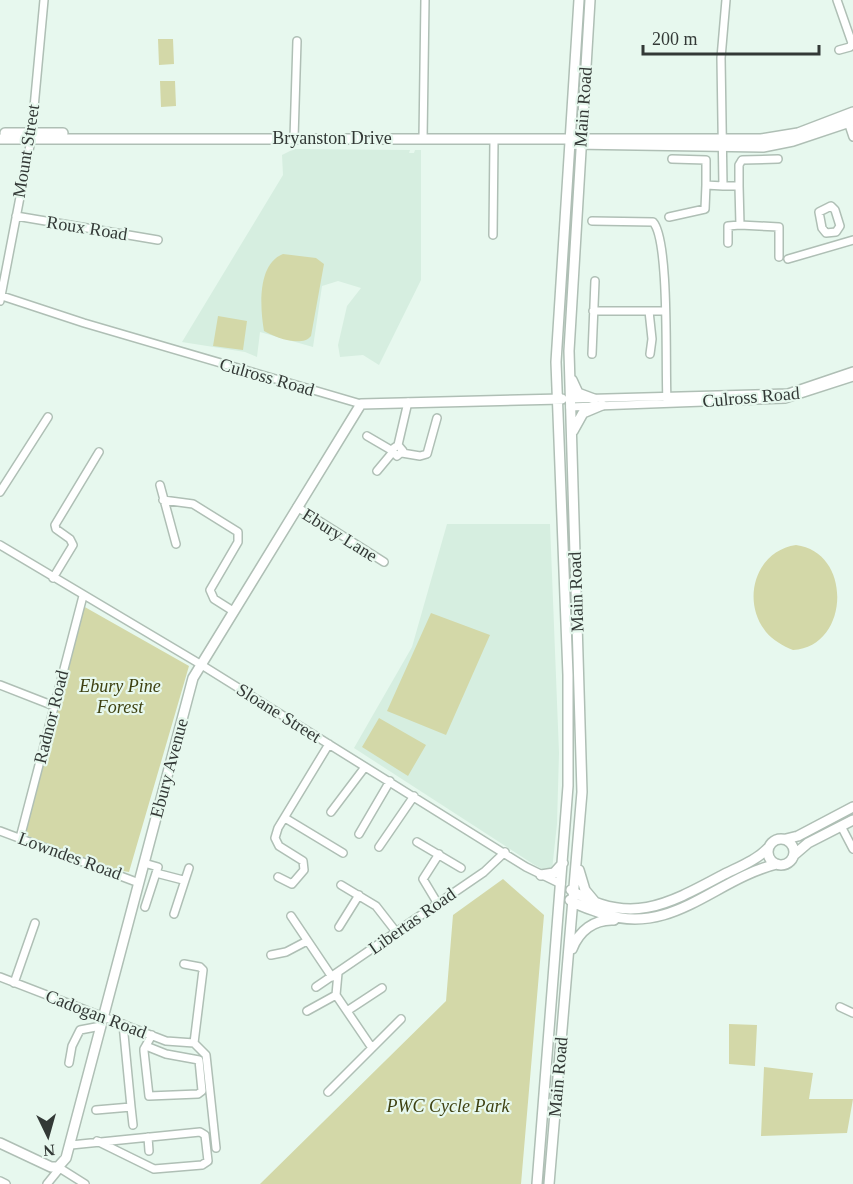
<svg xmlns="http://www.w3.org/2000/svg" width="853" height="1184" font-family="Georgia,serif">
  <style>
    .built { fill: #d6eee0 }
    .green { fill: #d3d8a8 }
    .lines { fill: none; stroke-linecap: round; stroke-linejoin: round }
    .street-casing { stroke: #afbfb5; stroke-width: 10 }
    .secondary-casing { stroke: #afbfb5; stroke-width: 12 }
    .street { stroke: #fff; stroke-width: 7 }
    .secondary { stroke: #fff; stroke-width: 9 }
    .labels { text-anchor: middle; stroke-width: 4.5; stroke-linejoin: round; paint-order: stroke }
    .street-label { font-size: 18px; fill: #333936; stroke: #e7f8ee }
    .park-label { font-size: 18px; font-style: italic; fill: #3e4111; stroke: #e7f8ee }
  </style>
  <rect width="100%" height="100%" fill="#e7f8ee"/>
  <!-- built -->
  <path class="built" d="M 294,149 L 410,150 L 409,153 L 414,153 L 415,150 L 421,150 L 421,280 L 379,365 L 363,355 L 340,357 L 338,345 L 347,306 L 361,288 L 338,281 L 322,286 L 313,347 L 260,332 L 257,357 L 245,352 L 182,342 L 283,175 L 282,155 Z
    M 447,524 L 550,524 L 559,753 L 557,824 L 552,870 L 546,871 L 533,864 L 354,748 L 412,647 Z"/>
  <!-- green -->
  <path class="green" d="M 158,39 L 173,39 L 174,64 L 159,65 Z
    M 160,81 L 175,81 L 176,106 L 161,107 Z
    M 283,254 L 316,258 L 324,264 L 311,336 C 302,348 274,337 264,331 C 260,308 257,264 283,254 Z
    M 218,316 L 247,321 L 243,350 L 213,346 Z
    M 796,545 C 853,552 850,647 793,650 C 783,646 773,640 766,632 C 741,601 755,551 796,545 Z
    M 83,606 L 189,666 L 129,872 L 117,870 L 20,833 Z
    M 431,613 L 490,635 L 446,735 L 387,711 Z
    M 379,718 L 426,745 L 408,776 L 362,747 Z
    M 503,879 L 544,915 L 521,1184 L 260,1184 L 446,1001 L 453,915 Z
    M 729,1024 L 757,1025 L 755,1066 L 729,1064 Z
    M 764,1067 L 813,1073 L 809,1099 L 853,1099 L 847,1133 L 761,1136 Z"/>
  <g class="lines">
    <defs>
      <path id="street" d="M 726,0 L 721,58 L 723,186 L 739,186 L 740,225 L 779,227 L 779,257
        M 837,0 L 852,43 L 850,47 L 839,50
        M 847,119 L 853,137
        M 294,138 L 297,41
        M 423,139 L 425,0
        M 672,159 L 706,160 L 706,185
        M 739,186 L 739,165 L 742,160 L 778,159
        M 831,206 L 835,210 L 840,226 L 836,232 L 826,233 L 822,228 L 819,212 Z
        M 16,216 L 158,240
        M 669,217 L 705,209 L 706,185 L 723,186
        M 592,221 L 653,222 C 670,240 665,369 667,400
        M 493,235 L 494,140
        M 728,243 L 728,226 L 740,225
        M 788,259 L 853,240
        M 2,296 L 84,323 L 361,404
        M 0,301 L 31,140 L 44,0
        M 593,311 L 665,311
        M 649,311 L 652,339 L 650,354
        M 592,354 L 595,281
        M 570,399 L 788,393 L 853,371
        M 570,407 L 785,399 L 853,377
        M 367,436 L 391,450
        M 398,445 L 403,451 L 397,456 L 391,450 L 398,445 L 408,402
        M 402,453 L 420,456 L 427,454 L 437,418
        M 377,471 L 392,453
        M 160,485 L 176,544
        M 0,492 L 48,417
        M 163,500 L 193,504 L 238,532 L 238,542 L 210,590 L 214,599 L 233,611
        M 297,507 L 384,562
        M 0,545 L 200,664 L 526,867 L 561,884
        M 53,578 L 73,545 L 70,539 L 56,529 L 55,525 L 99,452
        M 0,685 L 54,706
        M 331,812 L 365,767
        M 285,818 L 343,853
        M 841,826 L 853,849
        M 0,831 L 139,883
        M 359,834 L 390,781
        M 20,838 L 83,596
        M 417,842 L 461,868
        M 379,847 L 414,796
        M 144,863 L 158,867 L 145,907
        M 156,873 L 183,880
        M 278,877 L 292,884 L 304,870 L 303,861 L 279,846 L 275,838 L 278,828 L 329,744
        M 341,885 L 376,906 L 397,933
        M 438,904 L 423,879 L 439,854
        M 174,914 L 189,868
        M 291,916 L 332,977
        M 339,927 L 359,895
        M 271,955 L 286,952 L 307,941
        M 184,964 L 200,967 L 203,970 L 194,1043
        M 338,973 L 336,995 L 372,1048
        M 0,977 L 166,1041 L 194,1043
        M 14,983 L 35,923
        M 316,987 L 484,872 L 505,852
        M 840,1007 L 853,1013
        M 307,1011 L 336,995
        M 347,1011 L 382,988
        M 194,1043 L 206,1055 L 216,1148
        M 146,1046 L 166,1054 L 199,1060 L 202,1091 L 198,1094 L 149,1096 L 144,1051 L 144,1049 L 152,1035
        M 69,1063 L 72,1046 L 80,1030 L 101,1026
        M 328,1092 L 401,1019
        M 131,1107 L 133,1125
        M 96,1110 L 131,1107 L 123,1024
        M 148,1137 L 149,1151
        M 71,1145 L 200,1132 L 205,1135 L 208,1161 L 202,1165 L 154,1169 L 97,1141
        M 58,1167 L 85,1184
        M 0,1181 L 6,1184
        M 47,1184 L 60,1168"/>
      <path id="secondary" d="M 5,133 L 63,133
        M 0,139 L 761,139 L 798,133 L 853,112
        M 574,144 L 763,147 L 793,141 L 853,121
        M 572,380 L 578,393 L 594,399
        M 573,431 L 583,413 L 602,405
        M768 852a13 13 0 1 1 26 0a13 13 0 1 1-26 0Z
        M 786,839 L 798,836 L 853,807
        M 794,855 L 808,843 L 853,820
        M 579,870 L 585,890 L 595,902
        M 541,875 L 554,873 L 563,863
        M 571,890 C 628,926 667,905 721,876 C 736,868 756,861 768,848
        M 570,900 C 580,907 593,910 604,914 C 673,936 715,879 777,864
        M 572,949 C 579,931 594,919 614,920
        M 0,1143 L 51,1167 L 58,1167 L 66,1158 L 193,678 L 361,404 L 562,399
        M 537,1184 L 568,786 L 568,675 L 556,362 L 579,0
        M 549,1184 L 582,792 L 569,351 L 590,0"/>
    </defs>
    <!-- street casing -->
    <use href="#street" class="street-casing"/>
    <!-- secondary casing -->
    <use href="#secondary" class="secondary-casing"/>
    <!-- street -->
    <use href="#street" class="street"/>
    <!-- secondary -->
    <use href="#secondary" class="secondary"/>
  </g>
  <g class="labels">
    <!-- street labels -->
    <g class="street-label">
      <text transform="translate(583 107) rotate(-86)" y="6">Main Road</text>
      <text x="332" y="144">Bryanston Drive</text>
      <text transform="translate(26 151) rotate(-81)" y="6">Mount Street</text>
      <text transform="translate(87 228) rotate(9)" y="6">Roux Road</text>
      <text transform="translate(267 377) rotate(16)" y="6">Culross Road</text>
      <text transform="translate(751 397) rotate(-5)" y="6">Culross Road</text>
      <text transform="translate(340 535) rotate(32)" y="6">Ebury Lane</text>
      <text transform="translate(576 592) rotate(-92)" y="6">Main Road</text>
      <text transform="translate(279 713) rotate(32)" y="6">Sloane Street</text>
      <text transform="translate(51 717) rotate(-76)" y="6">Radnor Road</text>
      <text transform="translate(169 768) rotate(-75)" y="6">Ebury Avenue</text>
      <text transform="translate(70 856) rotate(20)" y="6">Lowndes Road</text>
      <text transform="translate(412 921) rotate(-35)" y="6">Libertas Road</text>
      <text transform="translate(96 1014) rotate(21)" y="6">Cadogan Road</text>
      <text transform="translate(558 1077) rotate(-85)" y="6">Main Road</text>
    </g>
    <!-- park labels -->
    <g class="park-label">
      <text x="120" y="692">Ebury Pine<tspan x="120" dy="21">Forest</tspan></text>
      <text x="448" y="1112">PWC Cycle Park</text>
    </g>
  </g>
  <!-- north arrow -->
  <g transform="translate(48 1136) rotate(175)" stroke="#e7f8ee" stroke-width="4.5" paint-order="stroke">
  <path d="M0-4.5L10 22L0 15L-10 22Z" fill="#333936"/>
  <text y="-9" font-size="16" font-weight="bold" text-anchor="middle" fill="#333936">N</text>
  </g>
  <!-- scale -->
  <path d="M643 45v9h176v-9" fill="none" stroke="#333936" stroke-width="3"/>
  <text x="652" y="45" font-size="18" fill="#333936" stroke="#e7f8ee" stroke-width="4.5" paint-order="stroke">200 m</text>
</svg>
